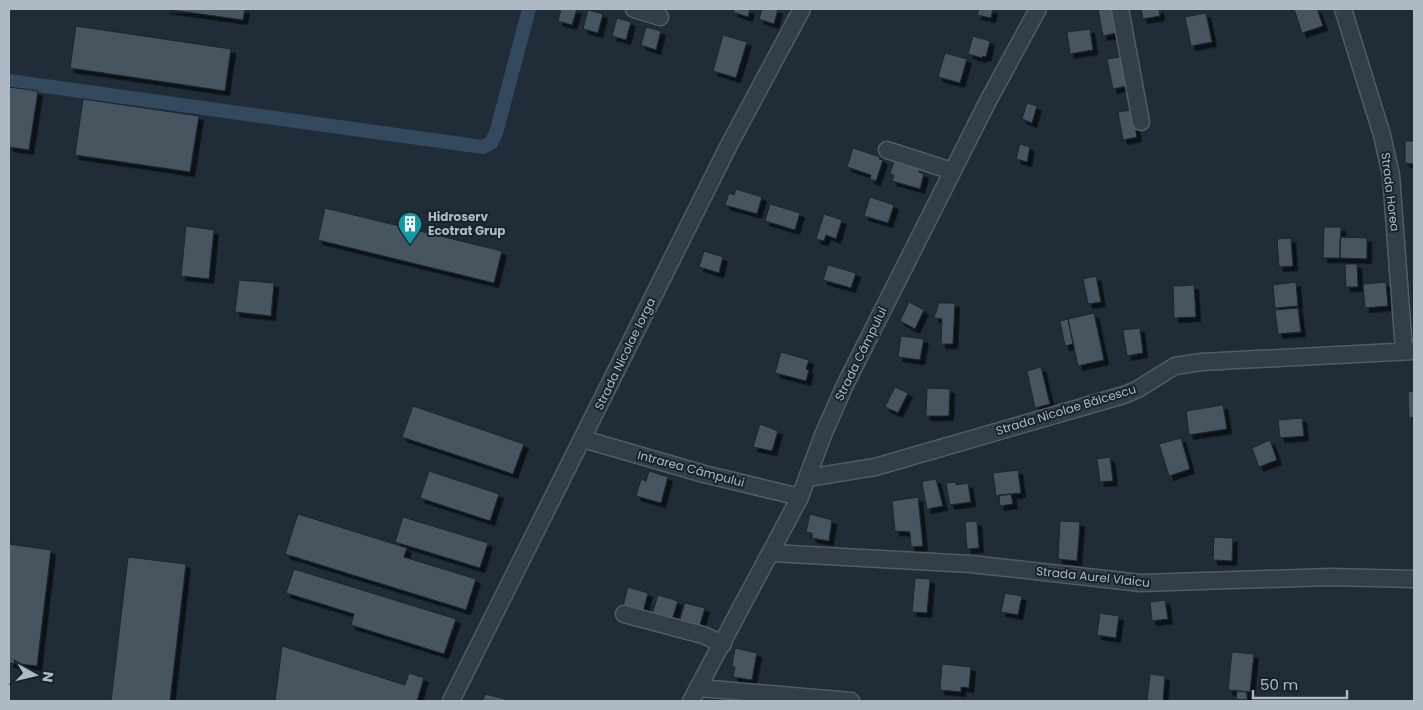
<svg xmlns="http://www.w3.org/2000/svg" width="1423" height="710" font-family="Poppins,sans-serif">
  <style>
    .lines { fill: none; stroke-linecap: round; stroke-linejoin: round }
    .canal { stroke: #34495e; stroke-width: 14 }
    .building { fill: #465461; stroke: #1b252e; filter: url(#shadow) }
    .minor-casing { stroke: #515c65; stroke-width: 19 }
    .minor { stroke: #343e47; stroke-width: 16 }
    .labels { text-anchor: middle; stroke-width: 4; stroke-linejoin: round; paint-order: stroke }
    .street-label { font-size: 12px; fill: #aeb9c4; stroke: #19232c }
    .poi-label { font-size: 12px; font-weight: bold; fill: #aeb9c4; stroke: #19232c; text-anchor: start }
  </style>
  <defs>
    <filter id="shadow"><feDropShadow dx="4.5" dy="4.5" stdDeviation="0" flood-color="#0009"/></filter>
  </defs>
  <rect width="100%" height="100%" fill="#202c37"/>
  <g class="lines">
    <!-- canal -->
    <path class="canal" d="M 9,81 L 483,147 L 491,143 L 496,133 L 529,9"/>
  </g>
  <!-- building -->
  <path class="building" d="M 165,9 L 245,9 L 243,20 Z
    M 561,9 L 577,9 L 572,25 L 558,21 Z
    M 734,9 L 750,9 L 748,17 L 733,12 Z
    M 762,9 L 778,9 L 774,24 L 759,19 Z
    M 979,9 L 993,9 L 991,18 L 977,15 Z
    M 1098,9 L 1112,9 L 1117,33 L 1103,36 Z
    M 1141,9 L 1159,9 L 1160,16 L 1143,19 Z
    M 1294,9 L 1317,9 L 1323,26 L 1302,33 Z
    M 588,10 L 603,14 L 598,33 L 583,29 Z
    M 1206,13 L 1212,42 L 1191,46 L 1185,17 Z
    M 617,18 L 631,22 L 626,40 L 612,36 Z
    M 76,26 L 231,49 L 225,91 L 70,68 Z
    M 646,27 L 661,31 L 656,50 L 641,45 Z
    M 1090,29 L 1093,50 L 1070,54 L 1067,32 Z
    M 723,35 L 747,42 L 736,78 L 713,71 Z
    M 973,36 L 990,41 L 986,57 L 983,56 L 982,58 L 968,54 Z
    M 945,53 L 967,59 L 960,83 L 938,77 Z
    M 1121,57 L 1127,86 L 1113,89 L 1107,59 Z
    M 9,87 L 38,91 L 29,150 L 9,147 Z
    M 83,99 L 199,116 L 190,172 L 75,155 Z
    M 1027,103 L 1037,106 L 1032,123 L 1022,119 Z
    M 1132,110 L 1137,137 L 1123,140 L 1118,112 Z
    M 1405,141 L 1414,141 L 1414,164 L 1405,163 Z
    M 1020,144 L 1030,147 L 1027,162 L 1016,159 Z
    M 853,148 L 880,157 L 879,159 L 883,160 L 876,181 L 870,179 L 871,175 L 847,167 Z
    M 894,161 L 919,169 L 919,172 L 924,174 L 920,189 L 892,181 L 894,175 L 890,174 Z
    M 736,189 L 762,197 L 757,214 L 725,205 L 729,193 L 734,195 Z
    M 870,197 L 894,205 L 888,223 L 864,216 Z
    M 770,204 L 800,213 L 795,230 L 765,221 Z
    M 325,208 L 502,251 L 494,283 L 318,240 Z
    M 824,214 L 842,220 L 836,239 L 826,235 L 824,241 L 816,239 Z
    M 186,226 L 214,230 L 209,279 L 181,276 Z
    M 1324,227 L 1341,227 L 1340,258 L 1323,258 Z
    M 1340,237 L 1367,238 L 1367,259 L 1340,258 Z
    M 1291,238 L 1293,266 L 1279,267 L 1277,239 Z
    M 704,251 L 723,257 L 719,273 L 699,267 Z
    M 1345,264 L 1357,264 L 1358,287 L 1346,287 Z
    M 828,265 L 856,273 L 851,288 L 823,280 Z
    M 1096,276 L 1101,302 L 1088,304 L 1083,279 Z
    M 239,280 L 274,283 L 271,316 L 235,312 Z
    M 1296,282 L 1298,306 L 1275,308 L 1273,285 Z
    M 1386,282 L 1388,306 L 1365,308 L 1363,284 Z
    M 1194,285 L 1196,317 L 1174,318 L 1173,286 Z
    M 909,302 L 924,310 L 915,329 L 900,321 Z
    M 939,303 L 955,303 L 953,344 L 941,344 L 942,319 L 934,318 Z
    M 1298,308 L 1301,332 L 1278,334 L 1275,310 Z
    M 1094,313 L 1104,360 L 1078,366 L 1068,319 Z
    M 1068,319 L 1073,344 L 1065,346 L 1060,321 Z
    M 1140,328 L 1143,353 L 1127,356 L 1123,330 Z
    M 901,336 L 924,339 L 920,360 L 898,357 Z
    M 781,352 L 809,360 L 806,369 L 809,370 L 806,381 L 775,373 Z
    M 1041,367 L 1050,404 L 1035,408 L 1027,371 Z
    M 895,387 L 908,393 L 898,413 L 885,407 Z
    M 927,388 L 950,389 L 949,416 L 926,416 Z
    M 1414,391 L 1414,417 L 1409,418 L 1408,392 Z
    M 1223,405 L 1227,429 L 1189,435 L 1186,411 Z
    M 413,406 L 524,444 L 513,474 L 402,437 Z
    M 1302,418 L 1304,436 L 1280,438 L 1278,420 Z
    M 760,424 L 778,431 L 772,451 L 753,447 Z
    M 1181,438 L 1190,469 L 1169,476 L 1159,444 Z
    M 1270,440 L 1277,460 L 1259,467 L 1252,448 Z
    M 1110,457 L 1113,481 L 1100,482 L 1097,459 Z
    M 1018,470 L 1021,493 L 996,496 L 993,473 Z
    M 429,471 L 499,494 L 490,521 L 420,498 Z
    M 649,471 L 668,477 L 661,503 L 636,496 L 641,479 L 646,481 Z
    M 936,479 L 943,506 L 927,509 L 922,483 L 924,481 Z
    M 956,482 L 956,485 L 968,483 L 971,502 L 950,505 L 946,483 Z
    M 1011,494 L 1013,504 L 1000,506 L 999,495 Z
    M 918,497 L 923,546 L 911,547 L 910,532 L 895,531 L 892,501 Z
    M 298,514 L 407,548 L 404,557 L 476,579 L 466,610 L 285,554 Z
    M 810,514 L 832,520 L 829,541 L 812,538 L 812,533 L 806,532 Z
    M 403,517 L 488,543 L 480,568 L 395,542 Z
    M 977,521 L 979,548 L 967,549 L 965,522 Z
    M 1060,521 L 1080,522 L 1077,561 L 1058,559 Z
    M 1214,537 L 1233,538 L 1232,561 L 1213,560 Z
    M 9,544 L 51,550 L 37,666 L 9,663 Z
    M 128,557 L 186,564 L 170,701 L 111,701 Z
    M 294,569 L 456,619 L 444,654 L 351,625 L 354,614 L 286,593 Z
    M 915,578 L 930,579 L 927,613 L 912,612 Z
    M 628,587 L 648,593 L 643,612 L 623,606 Z
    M 1005,593 L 1022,596 L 1018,615 L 1001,612 Z
    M 658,595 L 678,601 L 672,620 L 652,614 Z
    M 1165,600 L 1168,619 L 1152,621 L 1150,602 Z
    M 685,603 L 705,608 L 699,628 L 679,622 Z
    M 1100,613 L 1119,616 L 1116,638 L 1097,635 Z
    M 282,646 L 405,685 L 409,673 L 424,678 L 417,701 L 275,701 Z
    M 735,648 L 757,653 L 752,680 L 733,677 L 735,667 L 732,666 Z
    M 1232,652 L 1254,654 L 1250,692 L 1228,690 Z
    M 942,664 L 971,667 L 969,688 L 961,687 L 961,692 L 940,690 Z
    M 1150,674 L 1165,676 L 1163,701 L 1147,701 Z
    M 1237,691 L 1247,692 L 1247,700 L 1236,699 Z
    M 485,694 L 513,701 L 483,701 Z"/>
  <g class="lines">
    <defs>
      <path id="minor" d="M 634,9 L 660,17
        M 1120,9 L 1141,122
        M 1343,9 L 1382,135 L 1391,175 L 1404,351
        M 887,150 L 952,171
        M 583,439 L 704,474 L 800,497
        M 807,478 L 875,467 L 1124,395 L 1138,389 L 1175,366 L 1201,362 L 1414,351
        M 772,553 L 971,564 L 1141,583 L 1330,577 L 1414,579
        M 624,614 L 703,635 L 723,644
        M 699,688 L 851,701
        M 451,701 L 729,145 L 802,9
        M 691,701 L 800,497 L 823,435 L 845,385 L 988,101 L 1038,9"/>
    </defs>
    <!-- minor casing -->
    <use href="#minor" class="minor-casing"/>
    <!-- minor -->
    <use href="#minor" class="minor"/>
  </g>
  <!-- icons -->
  <defs>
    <symbol id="building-pin" viewBox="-11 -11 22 30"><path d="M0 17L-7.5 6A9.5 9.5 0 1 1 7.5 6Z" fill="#0f9aa8" stroke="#19232c"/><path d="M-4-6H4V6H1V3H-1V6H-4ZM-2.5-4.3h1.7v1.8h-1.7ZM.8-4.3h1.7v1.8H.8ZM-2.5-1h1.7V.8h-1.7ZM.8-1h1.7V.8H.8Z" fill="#fff"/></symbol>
  </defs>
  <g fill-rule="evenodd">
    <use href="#building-pin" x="396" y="210" width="28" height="38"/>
  </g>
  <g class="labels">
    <!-- street labels -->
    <g class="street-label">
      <text transform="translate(1390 192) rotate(83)" y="4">Strada Horea</text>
      <text transform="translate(625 354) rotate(-64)" y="4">Strada Nicolae Iorga</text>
      <text transform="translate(861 354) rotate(-64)" y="4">Strada Câmpului</text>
      <text transform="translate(1066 410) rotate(-17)" y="4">Strada Nicolae Bălcescu</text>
      <text transform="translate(691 469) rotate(15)" y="4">Intrarea Câmpului</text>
      <text transform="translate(1093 577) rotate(6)" y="4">Strada Aurel Vlaicu</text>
    </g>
    <!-- poi labels -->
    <g class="poi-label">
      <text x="428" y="221">Hidroserv<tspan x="428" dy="14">Ecotrat Grup</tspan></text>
    </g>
  </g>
  <!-- border -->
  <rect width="1423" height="710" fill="none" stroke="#aeb9c4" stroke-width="20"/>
  <!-- north arrow -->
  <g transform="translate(35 675) rotate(98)" stroke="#19232c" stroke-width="4" paint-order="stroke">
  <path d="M0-4L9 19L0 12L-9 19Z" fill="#aeb9c4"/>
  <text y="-8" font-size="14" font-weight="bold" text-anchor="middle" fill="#aeb9c4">N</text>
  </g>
  <!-- scale -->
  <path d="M1253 690v8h94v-8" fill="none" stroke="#aeb9c4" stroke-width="2.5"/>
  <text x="1260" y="690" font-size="15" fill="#aeb9c4" stroke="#19232c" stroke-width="4" paint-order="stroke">50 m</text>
</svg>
